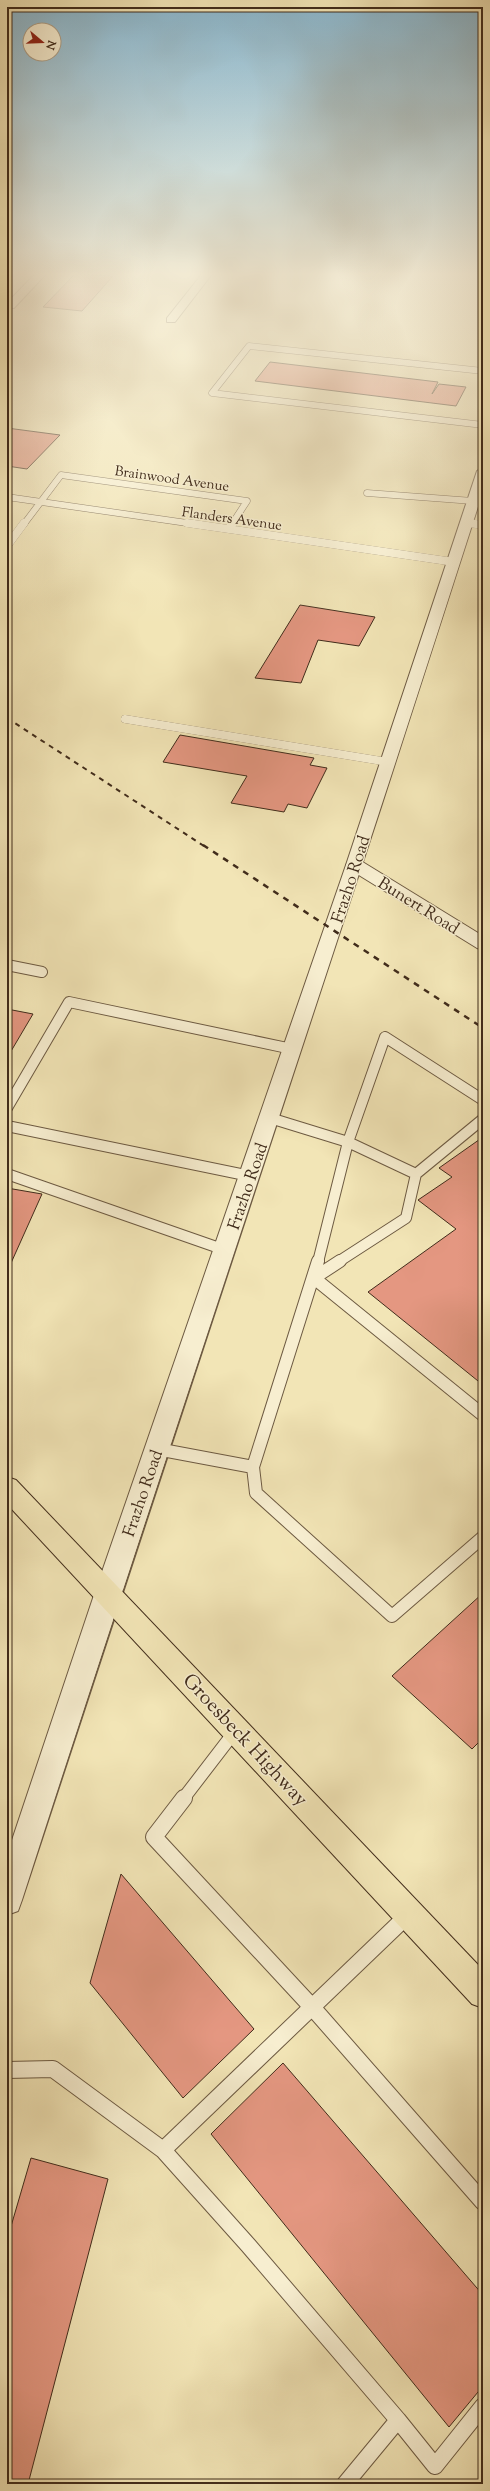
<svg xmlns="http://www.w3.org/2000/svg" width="490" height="2491" font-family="'Sorts Mill Goudy',serif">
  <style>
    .building { fill: #e49781; stroke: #412c1b }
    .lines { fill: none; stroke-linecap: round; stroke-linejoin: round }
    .service-far4-casing { stroke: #6d5a42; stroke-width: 7 }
    .service-far3-casing { stroke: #6d5a42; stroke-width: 8 }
    .service-far2-casing { stroke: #6d5a42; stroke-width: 12 }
    .service-far1-casing { stroke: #6d5a42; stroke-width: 14 }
    .service-casing { stroke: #6d5a42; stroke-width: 18 }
    .minor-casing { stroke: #6d5a42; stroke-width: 2 }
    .tertiary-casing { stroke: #6d5a42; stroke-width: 2 }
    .primary-casing { stroke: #412c1b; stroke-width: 2 }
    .service-far4 { stroke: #f7eed0; stroke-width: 6 }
    .service-far3 { stroke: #f7eed0; stroke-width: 8 }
    .service-far2 { stroke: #f7eed0; stroke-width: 10 }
    .service-far1 { stroke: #f7eed0; stroke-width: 12 }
    .service { stroke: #f7eed0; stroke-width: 16 }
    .minor { fill: #f7eed0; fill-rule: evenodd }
    .tertiary { fill: #f7eed0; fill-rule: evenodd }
    .primary { fill: #f2e5b6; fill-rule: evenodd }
    .rail-far1 { stroke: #412c1b; stroke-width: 2; stroke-dasharray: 5 5; stroke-linecap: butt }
    .rail { stroke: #412c1b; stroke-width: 2.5; stroke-dasharray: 6 6; stroke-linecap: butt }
    .labels { text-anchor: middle; stroke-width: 3; stroke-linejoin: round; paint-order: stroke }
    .far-street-label { font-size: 14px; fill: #412c1b; stroke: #f7eed0 }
    .street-label { font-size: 17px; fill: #412c1b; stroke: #f7eed0 }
    .near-street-label { font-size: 20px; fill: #412c1b; stroke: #f7eed0 }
  </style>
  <rect width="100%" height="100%" fill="#f2e5b6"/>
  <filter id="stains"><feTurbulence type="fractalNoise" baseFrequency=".005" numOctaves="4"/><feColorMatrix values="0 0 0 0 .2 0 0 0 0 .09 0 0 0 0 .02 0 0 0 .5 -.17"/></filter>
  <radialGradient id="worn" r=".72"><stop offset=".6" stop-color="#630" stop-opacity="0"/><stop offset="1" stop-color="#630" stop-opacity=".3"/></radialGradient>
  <!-- building -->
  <path class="building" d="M 75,274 L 113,276 L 82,311 L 43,307 Z
    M 270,362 L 438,382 L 432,394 L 439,384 L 466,387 L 456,406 L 255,381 Z
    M 7,428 L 60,435 L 27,469 L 7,466 Z
    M 300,605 L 375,617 L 359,646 L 318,640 L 301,683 L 255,678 Z
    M 180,735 L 314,758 L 310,765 L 327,768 L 307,808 L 288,804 L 284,812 L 231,803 L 247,776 L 163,762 Z
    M 7,1009 L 33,1014 L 7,1058 Z
    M 483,1137 L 483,1385 L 368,1292 L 456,1229 L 418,1200 L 452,1177 L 439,1168 Z
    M 7,1188 L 42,1194 L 7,1272 Z
    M 483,1593 L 483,1738 L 472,1749 L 392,1676 Z
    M 121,1874 L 254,2029 L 183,2098 L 90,1983 Z
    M 283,2063 L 483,2295 L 483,2386 L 449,2427 L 211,2134 Z
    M 31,2158 L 108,2179 L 28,2484 L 7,2484 L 7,2240 Z"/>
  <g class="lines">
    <defs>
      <path id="service-far4" d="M 483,371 L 249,346 L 212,393 L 483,425
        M 367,493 L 473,501
        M 7,497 L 194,524
        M 466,523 L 476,524
        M 24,524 L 61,475 L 247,501 L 232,524"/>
      <path id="service-far3" d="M 187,523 L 454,562
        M 468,523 L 483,525
        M 229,529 L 233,523
        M 7,546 L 24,523
        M 125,719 L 388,762"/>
      <path id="service-far2" d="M 7,965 L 42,972
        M 483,1100 L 385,1037 L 348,1142 L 416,1174 L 483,1119
        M 7,1108 L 69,1002 L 292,1049
        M 270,1118 L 348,1142 L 318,1262
        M 7,1126 L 250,1176
        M 7,1174 L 225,1250
        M 338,1262 L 406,1218 L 416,1174"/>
      <path id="service-far1" d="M 340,1261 L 314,1278 L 483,1415
        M 157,1449 L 253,1467 L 318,1261
        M 253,1467 L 256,1493 L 392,1616 L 483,1537
        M 183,1799 L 236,1730"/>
      <path id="service" d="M 184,1798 L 154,1837 L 312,2007 L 483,2202
        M 7,2070 L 53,2069 L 163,2150 L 248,2245 L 398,2420 L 345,2484
        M 163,2150 L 409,1914
        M 398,2420 L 435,2466 L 483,2406"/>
      <path id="minor" d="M 35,274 L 46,274 L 14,308 L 7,308 L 7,303 Z
        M 202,274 L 212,274 L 175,322 L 167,322 L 167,318 Z
        M 355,860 L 361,861 L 483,936 L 483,950 L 477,948 L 349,869 L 346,865 L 349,861 Z"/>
      <path id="tertiary" d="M 483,467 L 483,491 C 333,962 173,1430 22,1900 L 18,1911 L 7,1915 L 7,1855 L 95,1592 L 346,865 L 477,471 Z"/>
      <path id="primary" d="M 7,1477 L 16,1480 L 483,1970 L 483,2008 L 472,2004 L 7,1504 Z"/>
    </defs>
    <!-- service-far4 casing -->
    <use href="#service-far4" class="service-far4-casing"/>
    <!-- service-far3 casing -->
    <use href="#service-far3" class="service-far3-casing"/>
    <!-- service-far2 casing -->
    <use href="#service-far2" class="service-far2-casing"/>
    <!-- service-far1 casing -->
    <use href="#service-far1" class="service-far1-casing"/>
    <!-- service casing -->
    <use href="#service" class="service-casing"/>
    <!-- minor casing -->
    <use href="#minor" class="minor-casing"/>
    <!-- tertiary casing -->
    <use href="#tertiary" class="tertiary-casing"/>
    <!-- primary casing -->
    <use href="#primary" class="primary-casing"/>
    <!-- service-far4 -->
    <use href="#service-far4" class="service-far4"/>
    <!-- service-far3 -->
    <use href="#service-far3" class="service-far3"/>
    <!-- service-far2 -->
    <use href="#service-far2" class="service-far2"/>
    <!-- service-far1 -->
    <use href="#service-far1" class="service-far1"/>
    <!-- service -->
    <use href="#service" class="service"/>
    <!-- minor -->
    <use href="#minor" class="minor"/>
    <!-- tertiary -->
    <use href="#tertiary" class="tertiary"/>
    <!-- primary -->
    <use href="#primary" class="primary"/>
    <!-- rail-far1 -->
    <path class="rail-far1" d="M 7,718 L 204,846"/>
    <!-- rail -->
    <path class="rail" d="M 203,845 L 483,1028"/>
  </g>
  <!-- sky -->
  <linearGradient id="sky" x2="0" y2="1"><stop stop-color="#89b8d1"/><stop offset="0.44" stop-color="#f9f3de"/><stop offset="1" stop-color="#f9f3de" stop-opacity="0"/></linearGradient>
  <rect width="490" height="623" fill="url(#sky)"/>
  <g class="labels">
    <!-- far-street labels -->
    <g class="far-street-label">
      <text transform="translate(172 478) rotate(8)" y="5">Brainwood Avenue</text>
      <text transform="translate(232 518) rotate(8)" y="5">Flanders Avenue</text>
    </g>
    <!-- street labels -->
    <g class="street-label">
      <text transform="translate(350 879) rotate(-72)" y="6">Frazho Road</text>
      <text transform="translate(419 905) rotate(32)" y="6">Bunert Road</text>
      <text transform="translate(247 1186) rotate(-71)" y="6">Frazho Road</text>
      <text transform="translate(142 1493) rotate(-71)" y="6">Frazho Road</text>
    </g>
    <!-- near-street labels -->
    <g class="near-street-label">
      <text transform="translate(246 1739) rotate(47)" y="7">Groesbeck Highway</text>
    </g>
  </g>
  <!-- margin -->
  <rect width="490" height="2491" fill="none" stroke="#f2e5b6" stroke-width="24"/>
  <rect x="8" y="8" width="474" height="2475" fill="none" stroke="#412c1b" stroke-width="2"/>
  <rect x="12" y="12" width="466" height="2467" fill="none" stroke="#412c1b"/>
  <!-- north arrow -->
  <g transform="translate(42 42) rotate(109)"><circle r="19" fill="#f7eed0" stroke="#aea088"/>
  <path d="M0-3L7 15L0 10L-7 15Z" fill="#8f2418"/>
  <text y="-6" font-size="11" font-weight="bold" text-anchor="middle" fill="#412c1b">N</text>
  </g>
  <rect width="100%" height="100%" filter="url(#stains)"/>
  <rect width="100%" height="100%" fill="url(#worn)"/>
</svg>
